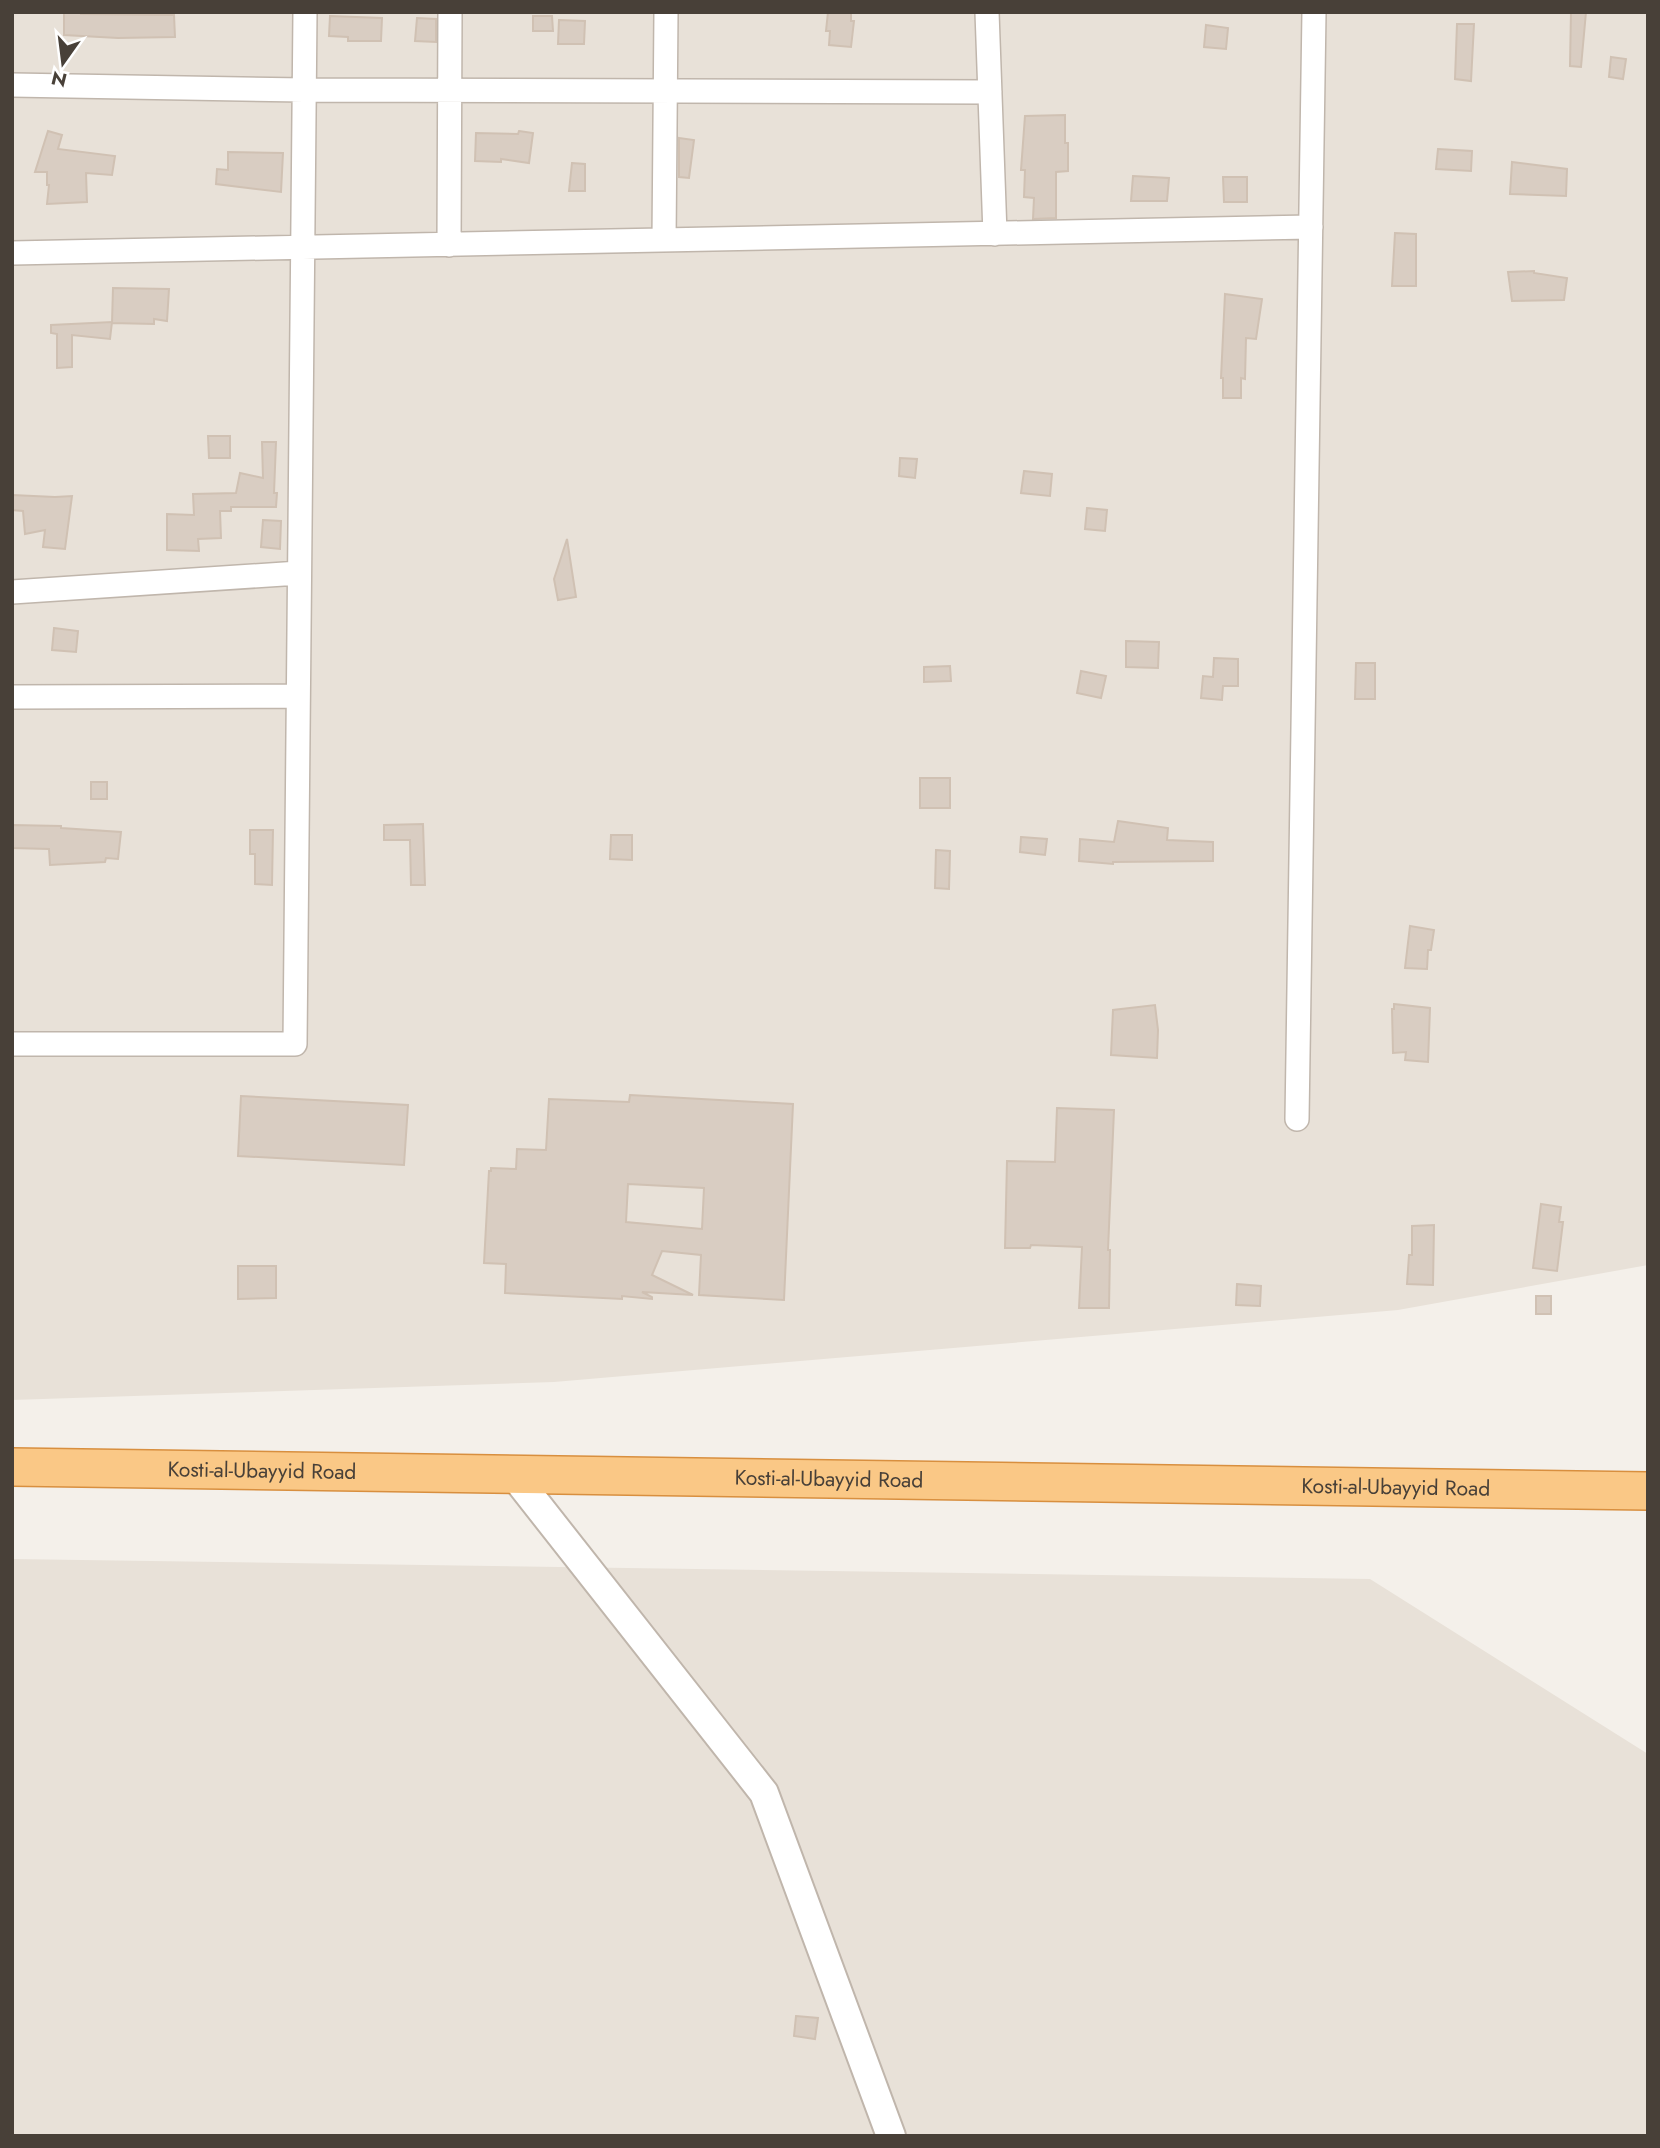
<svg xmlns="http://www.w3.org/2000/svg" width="1660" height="2148" font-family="Jost,sans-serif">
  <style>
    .residential { fill: #e8e1d8 }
    .building { fill: #d9cdc2; stroke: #d0c1b3; stroke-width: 2; fill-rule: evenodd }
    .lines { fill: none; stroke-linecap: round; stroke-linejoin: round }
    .minor-casing { stroke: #c0b6ac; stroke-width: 26 }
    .tertiary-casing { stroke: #c0b6ac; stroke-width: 32 }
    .trunk-casing { stroke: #d88f3f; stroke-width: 40 }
    .minor { stroke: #fff; stroke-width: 23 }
    .tertiary { stroke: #fff; stroke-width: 28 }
    .trunk { stroke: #fac886; stroke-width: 37 }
    .labels { text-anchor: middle; stroke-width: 5; stroke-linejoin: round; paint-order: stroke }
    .street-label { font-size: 21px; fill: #484038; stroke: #fff }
  </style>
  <rect width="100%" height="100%" fill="#f4f0ea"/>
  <!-- residential -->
  <path class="residential" d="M 12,12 L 1648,12 L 1648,1265 L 1398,1310 L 554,1382 L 12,1400 Z
    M 12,1559 L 1370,1579 L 1648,1754 L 1648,2136 L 12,2136 Z"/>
  <!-- building -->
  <path class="building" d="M 64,12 L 81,12 L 81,14 L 174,15 L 175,37 L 118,38 L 64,35 Z
    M 828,12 L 851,12 L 851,21 L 854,21 L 851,47 L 829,45 L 830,31 L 826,31 Z
    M 1571,12 L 1586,12 L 1581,67 L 1570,66 Z
    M 330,16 L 382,18 L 381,41 L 348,41 L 348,37 L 329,36 Z
    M 533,16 L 552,16 L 553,31 L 533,31 Z
    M 417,18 L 436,19 L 436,42 L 415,41 Z
    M 559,20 L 585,21 L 584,44 L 558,44 Z
    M 1457,24 L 1474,24 L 1471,81 L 1455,79 Z
    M 1206,25 L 1228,28 L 1226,49 L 1204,47 Z
    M 1611,57 L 1626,59 L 1623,79 L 1609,77 Z
    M 1065,115 L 1065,143 L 1068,143 L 1068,171 L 1056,172 L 1056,218 L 1033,219 L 1034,198 L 1024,197 L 1025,170 L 1021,170 L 1025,116 Z
    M 48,131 L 62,135 L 58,149 L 115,156 L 112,175 L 86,173 L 87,202 L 47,204 L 49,185 L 47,185 L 47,172 L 35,172 Z
    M 519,131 L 533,133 L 529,163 L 501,159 L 501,162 L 475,161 L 476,133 L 518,134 Z
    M 679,138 L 694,140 L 689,178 L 679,177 Z
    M 1438,149 L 1472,151 L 1471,171 L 1436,169 Z
    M 228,152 L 283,153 L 281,192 L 216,184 L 217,169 L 228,170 Z
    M 1512,162 L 1567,169 L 1566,196 L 1510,194 Z
    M 572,163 L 585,164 L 585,191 L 569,191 Z
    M 1133,176 L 1169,178 L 1167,201 L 1131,201 Z
    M 1223,177 L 1247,177 L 1247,202 L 1224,202 Z
    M 1395,233 L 1416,234 L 1416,286 L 1392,286 Z
    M 1534,271 L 1534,273 L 1567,278 L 1564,300 L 1512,301 L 1508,272 Z
    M 113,288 L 169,289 L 167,321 L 154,319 L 154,324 L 112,323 Z
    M 1225,294 L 1262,299 L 1256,339 L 1246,338 L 1245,379 L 1241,378 L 1241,398 L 1223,398 L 1223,378 L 1221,378 Z
    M 112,322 L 110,339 L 72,335 L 72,367 L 57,368 L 57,334 L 51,333 L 51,325 Z
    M 208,436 L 230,436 L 230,458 L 209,458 Z
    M 262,442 L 276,442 L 274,493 L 277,493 L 276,507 L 231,507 L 231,511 L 220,511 L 221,538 L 198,539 L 199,551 L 167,550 L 167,514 L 194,515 L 193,494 L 236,493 L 240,473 L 263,478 Z
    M 900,458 L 917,459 L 915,478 L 899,476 Z
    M 1024,471 L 1052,474 L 1050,496 L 1021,493 Z
    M 12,495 L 55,497 L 72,496 L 65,549 L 43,547 L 45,530 L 25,534 L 23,511 L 12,510 Z
    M 1087,508 L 1107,510 L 1105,531 L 1085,529 Z
    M 263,520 L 281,521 L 280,549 L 261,547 Z
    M 567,539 L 576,597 L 558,600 L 554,579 Z
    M 54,628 L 78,631 L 76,652 L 52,650 Z
    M 1126,641 L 1159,642 L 1158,668 L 1126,667 Z
    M 1214,658 L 1238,659 L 1238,686 L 1223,686 L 1222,700 L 1201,698 L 1203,676 L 1213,677 Z
    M 1356,663 L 1375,663 L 1375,699 L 1355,699 Z
    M 950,666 L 951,681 L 924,682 L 924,667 Z
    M 1081,671 L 1106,676 L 1101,698 L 1077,693 Z
    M 920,778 L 950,778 L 950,808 L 920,808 Z
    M 91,782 L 107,782 L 107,799 L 91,799 Z
    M 1118,821 L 1168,828 L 1167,840 L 1213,842 L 1213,861 L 1113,862 L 1113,864 L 1079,861 L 1080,839 L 1114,842 Z
    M 423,824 L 425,885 L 411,885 L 410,840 L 384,840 L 384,825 Z
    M 12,825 L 61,826 L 61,828 L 121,832 L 118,859 L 106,858 L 105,862 L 50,865 L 49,849 L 12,848 Z
    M 250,830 L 273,830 L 272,885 L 255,884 L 255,854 L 250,854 Z
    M 611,835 L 632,835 L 632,860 L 610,859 Z
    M 1021,837 L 1047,839 L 1045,855 L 1020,852 Z
    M 936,850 L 950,851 L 949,889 L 935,888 Z
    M 1410,926 L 1434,930 L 1431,950 L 1428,950 L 1427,969 L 1405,968 Z
    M 1394,1004 L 1430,1008 L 1428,1062 L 1405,1060 L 1406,1052 L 1393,1053 L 1392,1009 L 1394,1009 Z
    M 1155,1005 L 1158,1030 L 1157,1058 L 1111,1055 L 1113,1010 Z
    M 630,1095 L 793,1104 L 784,1300 L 699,1295 L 701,1255 L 662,1251 L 652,1275 L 693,1295 L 642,1292 L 652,1297 L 652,1299 L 622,1296 L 622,1299 L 505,1293 L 506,1264 L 484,1263 L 489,1171 L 491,1171 L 491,1168 L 516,1169 L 517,1149 L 546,1150 L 549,1099 L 629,1102 ZM 628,1184 L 704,1188 L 702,1229 L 626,1222 Z
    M 241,1096 L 408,1105 L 404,1165 L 238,1156 Z
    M 1057,1108 L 1114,1110 L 1108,1250 L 1110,1250 L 1109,1308 L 1079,1308 L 1082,1247 L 1031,1245 L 1030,1248 L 1005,1248 L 1007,1161 L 1055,1162 Z
    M 1541,1204 L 1561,1207 L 1559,1222 L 1563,1222 L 1557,1271 L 1533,1268 Z
    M 1434,1225 L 1433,1285 L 1407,1284 L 1409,1255 L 1412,1255 L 1412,1226 Z
    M 238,1266 L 276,1266 L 276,1298 L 238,1299 Z
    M 1237,1284 L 1261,1286 L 1260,1306 L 1236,1305 Z
    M 1536,1296 L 1551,1296 L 1551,1314 L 1536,1314 Z
    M 796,2016 L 818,2018 L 815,2039 L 794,2036 Z"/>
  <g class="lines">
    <defs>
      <path id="minor" d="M 987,12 L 995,234
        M 12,85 L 304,90 L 990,92
        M 664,240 L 666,12
        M 449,245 L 450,12
        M 12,253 L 1311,227
        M 12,592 L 299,573
        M 12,697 L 298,696
        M 12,1044 L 295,1044 L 305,12
        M 1297,1119 L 1314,12"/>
      <path id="tertiary" d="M 513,1474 L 764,1793 L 891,2136"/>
      <g id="trunk">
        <path id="s1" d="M 12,1467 L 1648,1491"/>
      </g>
    </defs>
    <!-- minor casing -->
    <use href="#minor" class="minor-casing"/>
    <!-- tertiary casing -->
    <use href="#tertiary" class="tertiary-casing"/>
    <!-- trunk casing -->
    <use href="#trunk" class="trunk-casing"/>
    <!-- minor -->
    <use href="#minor" class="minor"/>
    <!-- tertiary -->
    <use href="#tertiary" class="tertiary"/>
    <!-- trunk -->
    <use href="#trunk" class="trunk"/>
  </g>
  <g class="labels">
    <!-- street labels -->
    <g class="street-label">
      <text dy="7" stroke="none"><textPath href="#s1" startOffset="250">Kosti-al-Ubayyid Road</textPath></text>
      <text dy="7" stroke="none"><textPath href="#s1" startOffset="817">Kosti-al-Ubayyid Road</textPath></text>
      <text dy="7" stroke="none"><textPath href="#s1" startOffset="1384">Kosti-al-Ubayyid Road</textPath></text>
    </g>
  </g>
  <!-- border -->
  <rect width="1660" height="2148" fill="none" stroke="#484038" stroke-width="28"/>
  <!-- north arrow -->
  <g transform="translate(63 63) rotate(194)" stroke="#ffffff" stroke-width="5" paint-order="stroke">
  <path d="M0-5L12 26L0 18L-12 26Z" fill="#484038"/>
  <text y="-10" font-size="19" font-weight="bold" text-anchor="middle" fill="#484038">N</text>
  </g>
</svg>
